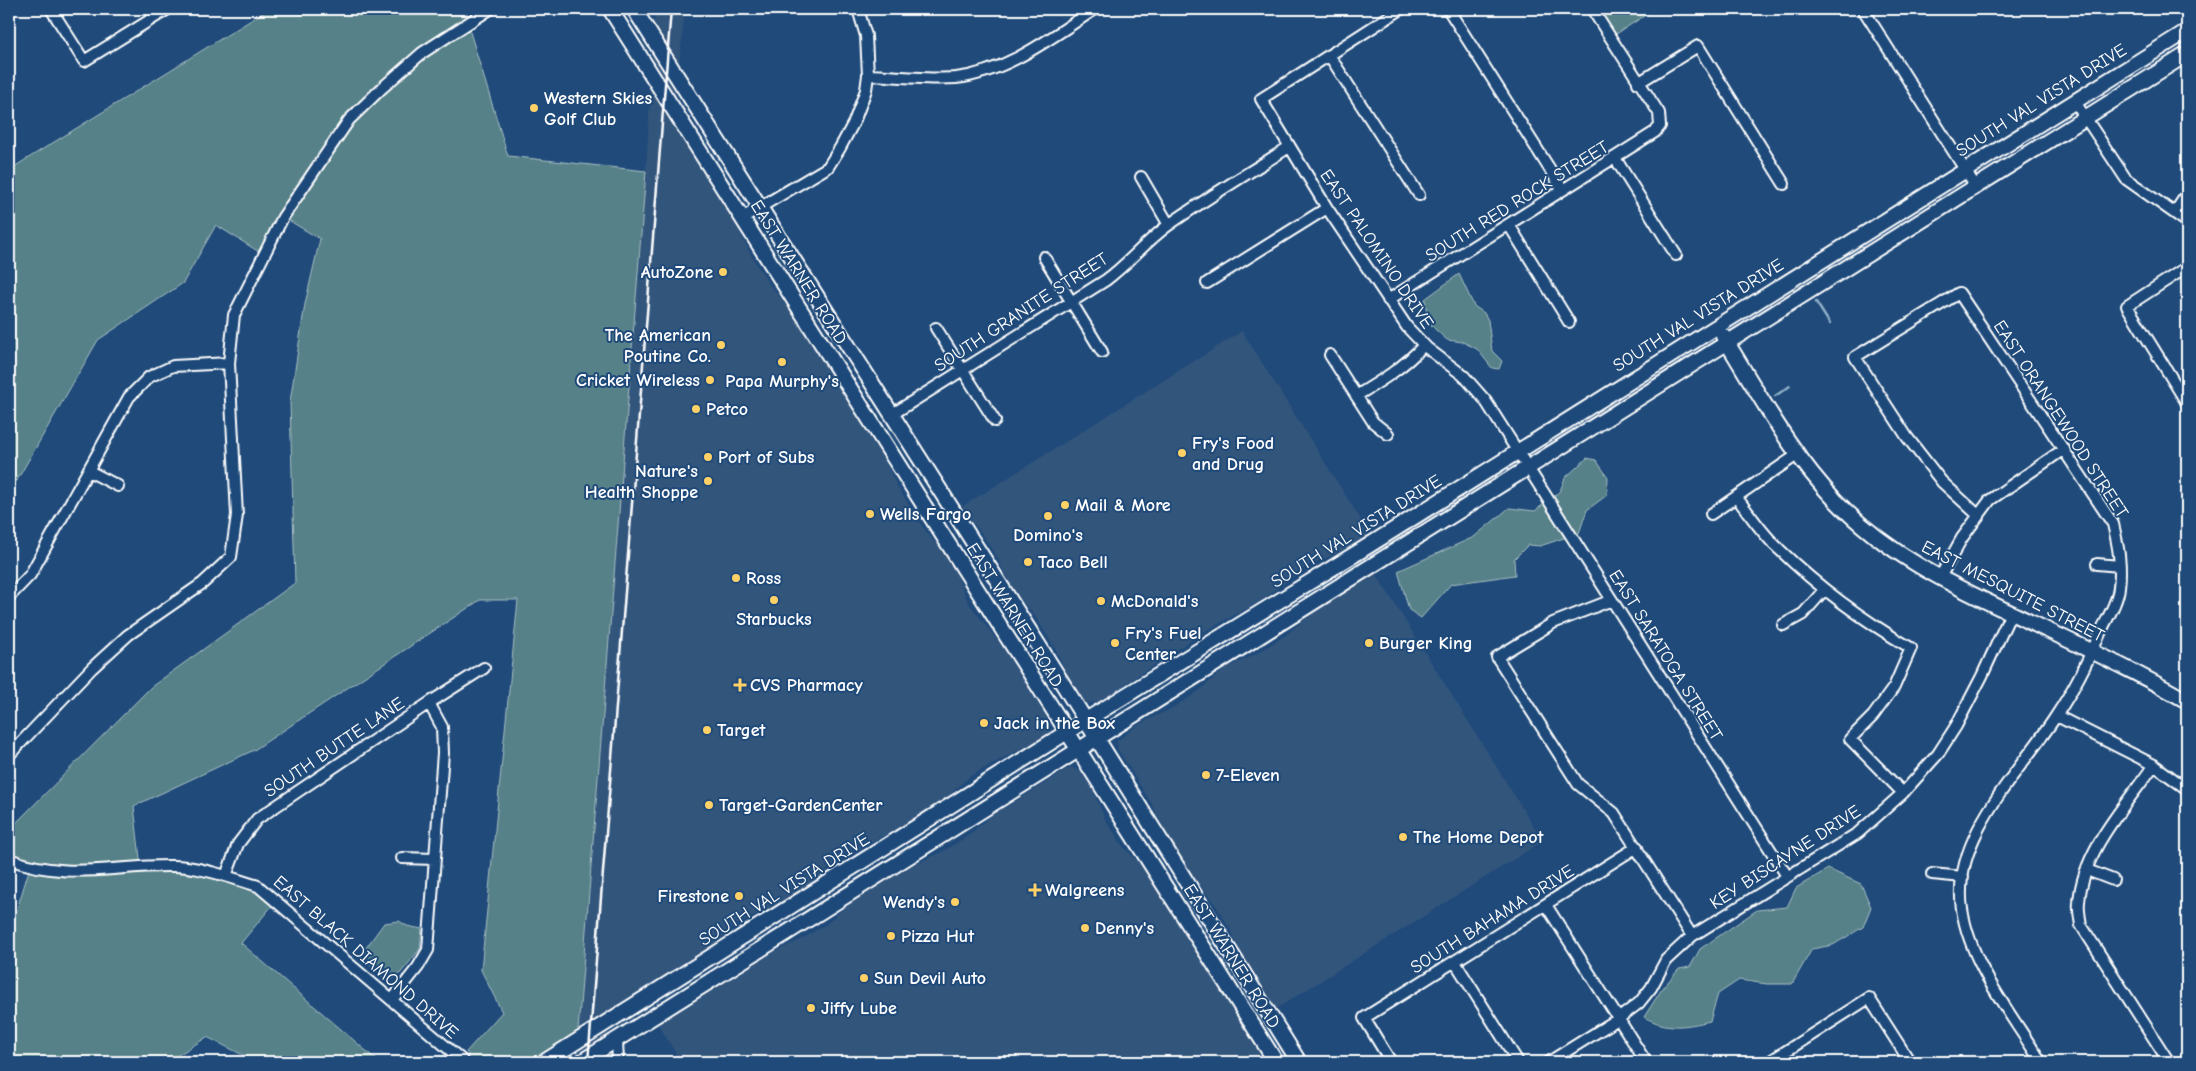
<svg xmlns="http://www.w3.org/2000/svg" width="2196" height="1071" font-family="'Comic Neue',sans-serif">
  <style>
    .built { fill: #33557c }
    .green { fill: #568188; stroke: #aac0c4 }
    .lines { fill: none; stroke-linecap: round; stroke-linejoin: round }
    .stream { stroke: #8fb0c7; stroke-width: 2.5 }
    .street-casing { stroke: #fff; stroke-width: 14 }
    .secondary-casing { stroke: #fff; stroke-width: 18 }
    .street { stroke: #1f4a7a; stroke-width: 10 }
    .secondary { stroke: #1f4a7a; stroke-width: 14 }
    .rail { stroke: #fff; stroke-width: 2.5 }
    .poi-dot { fill: #ffd166; stroke: #1f4a7a; stroke-width: 2 }
    .labels { text-anchor: middle; stroke-width: 4; stroke-linejoin: round; paint-order: stroke }
    .poi-label { font-size: 18px; font-weight: bold; fill: #fff; stroke: #1f4a7a; text-anchor: start }
    .street-label { font-size: 18px; fill: #fff; stroke: #1f4a7a }
  </style>
  <rect width="100%" height="100%" fill="#1f4a7a"/>
  <filter id="ink" filterUnits="userSpaceOnUse"><feTurbulence type="fractalNoise" baseFrequency=".02" numOctaves="2"/><feDisplacementMap in="SourceGraphic" scale="10" xChannelSelector="R" yChannelSelector="G"/><feConvolveMatrix kernelMatrix="1 2 1 2 8 2 1 2 1" color-interpolation-filters="sRGB"/></filter>
  <g filter="url(#ink)">
    <!-- built -->
    <path class="built" d="M 655,9 L 685,9 L 673,124 L 736,224 L 752,257 L 769,284 L 793,313 L 877,446 L 897,486 L 922,526 L 952,563 L 968,602 L 1005,651 L 1050,723 L 1049,732 L 1043,737 L 970,776 L 946,798 L 910,822 L 873,841 L 830,867 L 803,890 L 732,928 L 711,948 L 610,1011 L 606,1062 L 576,1062 L 646,171 Z
      M 1242,331 L 1370,534 L 1340,552 L 1309,565 L 1259,602 L 1205,631 L 1098,702 L 1087,703 L 1083,700 L 1068,676 L 1056,650 L 1035,616 L 1013,591 L 998,559 L 980,531 L 960,508 Z
      M 1376,574 L 1543,841 L 1276,1009 L 1242,957 L 1231,930 L 1213,901 L 1190,874 L 1175,850 L 1150,801 L 1118,750 L 1117,741 L 1139,724 L 1169,710 L 1198,692 L 1224,669 L 1256,654 L 1286,635 L 1311,614 Z
      M 1071,767 L 1081,772 L 1092,788 L 1105,819 L 1122,845 L 1142,866 L 1266,1062 L 681,1062 L 658,1024 L 774,952 L 804,938 L 829,922 L 851,902 L 911,866 L 940,853 L 966,837 L 991,816 Z"/>
    <!-- green -->
    <path class="green" d="M 269,9 L 463,9 L 508,156 L 646,171 L 578,1031 L 528,1062 L 474,1062 L 466,1052 L 502,1012 L 481,970 L 518,600 L 480,600 L 254,750 L 134,806 L 141,867 L 174,866 L 258,886 L 276,901 L 241,943 L 379,1062 L 257,1062 L 207,1037 L 167,1062 L 9,1062 L 9,925 L 13,922 L 30,867 L 9,859 L 9,830 L 151,687 L 295,583 L 290,402 L 305,304 L 320,239 L 283,217 L 264,255 L 216,225 L 183,283 L 98,340 L 9,494 L 9,170 Z
      M 1592,9 L 1655,9 L 1610,38 Z
      M 1459,274 L 1474,306 L 1484,313 L 1488,320 L 1492,351 L 1502,361 L 1499,369 L 1492,368 L 1477,349 L 1463,342 L 1447,340 L 1437,331 L 1428,322 L 1425,299 Z
      M 1587,458 L 1596,460 L 1608,477 L 1607,495 L 1587,510 L 1579,533 L 1540,546 L 1528,545 L 1514,559 L 1515,575 L 1451,584 L 1421,618 L 1409,610 L 1398,571 L 1474,537 L 1509,508 L 1535,511 L 1560,491 L 1565,478 Z
      M 1828,869 L 1861,884 L 1871,907 L 1863,927 L 1833,945 L 1812,949 L 1792,984 L 1767,984 L 1739,980 L 1718,994 L 1710,1021 C 1685,1027 1667,1030 1644,1017 L 1662,989 L 1679,969 L 1690,967 L 1700,949 L 1757,910 L 1787,907 L 1796,888 Z
      M 399,921 L 407,926 L 422,929 L 420,949 L 399,975 L 388,981 L 360,956 L 384,923 Z"/>
    <g class="lines">
      <!-- stream -->
      <path class="stream" d="M 1816,302 L 1830,324
        M 1775,396 L 1790,386"/>
      <defs>
        <path id="street" d="M 51,9 L 84,61 L 168,9
          M 1401,9 L 1261,99 L 1327,208 L 1407,327 L 1427,348 L 1464,376 L 1485,400 L 1787,876
          M 1448,9 L 1563,190
          M 1863,9 L 1976,187
          M 1329,55 L 1419,195
          M 868,75 C 897,76 928,80 956,78 C 1008,72 1053,36 1095,9
          M 1638,83 L 1698,46 L 1784,184
          M 2075,102 L 2126,179 L 2187,222
          M 1615,158 L 1676,255
          M 1141,177 L 1169,225
          M 2175,212 L 2187,194
          M 742,218 L 828,167 L 840,148 L 854,122 L 866,90 L 868,75 L 866,36 L 858,9
          M 1509,225 L 1569,322
          M 1044,257 L 1102,352
          M 2187,267 L 2127,306 L 2187,403
          M 1207,283 L 1327,208
          M 1388,300 L 1655,132 L 1660,126 L 1659,113 L 1592,9
          M 936,328 L 995,421
          M 1330,355 L 1373,422 L 1388,434
          M 1356,396 C 1381,381 1404,367 1424,345
          M 891,415 L 1106,280 C 1129,263 1146,241 1170,224 C 1208,197 1249,173 1289,147
          M 89,471 L 118,486
          M 1736,497 C 1750,514 1763,535 1780,550 C 1820,589 1863,620 1911,648 L 1894,687 L 1873,716 L 1850,739 L 1903,793
          M 1711,514 L 1797,455
          M 1978,515 L 1942,482 L 1907,437 L 1855,357 L 1959,293 L 2113,524 C 2118,545 2122,565 2119,587 C 2118,601 2108,617 2102,629 C 2089,659 2074,689 2056,716 C 2020,772 1951,837 1962,909 C 1970,964 2012,1015 2041,1062
          M 2097,564 L 2120,566
          M 1939,579 L 1962,538 L 1990,500 L 2064,449
          M 9,597 L 30,575 L 129,397 L 149,377 L 173,366 L 229,363
          M 1612,600 L 1553,623 L 1497,657 L 1578,784 L 1614,813 L 1692,936
          M 1783,625 L 1803,614 L 1824,590
          M 2057,716 L 2154,765 L 2187,789
          M 9,755 L 92,668 L 128,635 L 203,583 L 231,557 L 237,515 L 229,363 L 234,315 L 283,217 L 349,120 L 382,88 L 422,53 L 490,9
          M 2154,765 C 2125,806 2083,850 2079,902 C 2078,910 2080,918 2081,925 L 2169,1062
          M 402,858 L 435,859
          M 9,859 C 68,881 113,865 172,866 C 199,866 232,878 258,886 L 464,1062
          M 2087,870 L 2113,880
          M 1932,874 L 1963,877
          M 226,876 L 238,844 L 257,819 L 429,703 L 484,668
          M 1546,905 L 1646,1062
          M 1455,962 L 1518,1062
          M 392,1000 L 418,967 L 428,950 L 443,753 L 442,727 L 429,703
          M 617,1040 L 618,1062
          M 1391,1062 L 1364,1018 L 1637,847
          M 1549,1062 L 1618,1019 L 1639,1003 L 1651,988 L 1666,960 L 1692,936 L 1858,833 L 1903,793 L 1938,754 L 1956,726 L 1982,676 L 2011,613
          M 1769,1062 L 1869,998 L 1910,1062"/>
        <path id="secondary" d="M 610,9 L 1276,1062
          M 634,9 L 1041,649 L 1299,1062
          M 1723,336 C 1758,392 1790,453 1836,501 C 1886,553 1947,583 2011,613 C 2070,641 2130,668 2187,701
          M 544,1062 L 1086,720 L 1360,551 L 2187,31
          M 581,1062 L 2187,54"/>
      </defs>
      <!-- street casing -->
      <use href="#street" class="street-casing"/>
      <!-- secondary casing -->
      <use href="#secondary" class="secondary-casing"/>
      <!-- street -->
      <use href="#street" class="street"/>
      <!-- secondary -->
      <use href="#secondary" class="secondary"/>
      <!-- rail -->
      <path class="rail" d="M 588,1062 L 671,9"/>
    </g>
  </g>
  <!-- markers -->
  <g class="poi-dot">
    <circle cx="534" cy="108" r="5"/>
    <circle cx="723" cy="272" r="5"/>
    <circle cx="721" cy="345" r="5"/>
    <circle cx="782" cy="362" r="5"/>
    <circle cx="710" cy="380" r="5"/>
    <circle cx="696" cy="409" r="5"/>
    <circle cx="1182" cy="453" r="5"/>
    <circle cx="708" cy="457" r="5"/>
    <circle cx="708" cy="481" r="5"/>
    <circle cx="1065" cy="505" r="5"/>
    <circle cx="870" cy="514" r="5"/>
    <circle cx="1048" cy="516" r="5"/>
    <circle cx="1028" cy="562" r="5"/>
    <circle cx="736" cy="578" r="5"/>
    <circle cx="774" cy="600" r="5"/>
    <circle cx="1101" cy="601" r="5"/>
    <circle cx="1115" cy="643" r="5"/>
    <circle cx="1369" cy="643" r="5"/>
    <path d="M737.5 677.5h5v5h5v5h-5v5h-5v-5h-5v-5h5z"/>
    <circle cx="984" cy="723" r="5"/>
    <circle cx="707" cy="730" r="5"/>
    <circle cx="1206" cy="775" r="5"/>
    <circle cx="709" cy="805" r="5"/>
    <circle cx="1403" cy="837" r="5"/>
    <path d="M1032.5 882.5h5v5h5v5h-5v5h-5v-5h-5v-5h5z"/>
    <circle cx="739" cy="896" r="5"/>
    <circle cx="955" cy="902" r="5"/>
    <circle cx="1085" cy="928" r="5"/>
    <circle cx="891" cy="936" r="5"/>
    <circle cx="864" cy="978" r="5"/>
    <circle cx="811" cy="1008" r="5"/>
  </g>
  <g class="labels">
    <!-- poi labels -->
    <g class="poi-label">
      <text x="544" y="104">Western Skies<tspan x="544" dy="21">Golf Club</tspan></text>
      <text x="713" y="278" text-anchor="end">AutoZone</text>
      <text x="711" y="341" text-anchor="end">The American<tspan x="711" dy="21">Poutine Co.</tspan></text>
      <text x="700" y="386" text-anchor="end">Cricket Wireless</text>
      <text x="782" y="387" text-anchor="middle">Papa Murphy's</text>
      <text x="706" y="415">Petco</text>
      <text x="1192" y="449">Fry's Food<tspan x="1192" dy="21">and Drug</tspan></text>
      <text x="718" y="463">Port of Subs</text>
      <text x="698" y="477" text-anchor="end">Nature's<tspan x="698" dy="21">Health Shoppe</tspan></text>
      <text x="1075" y="511">Mail &amp; More</text>
      <text x="880" y="520">Wells Fargo</text>
      <text x="1048" y="541" text-anchor="middle">Domino's</text>
      <text x="1038" y="568">Taco Bell</text>
      <text x="746" y="584">Ross</text>
      <text x="1111" y="607">McDonald's</text>
      <text x="774" y="625" text-anchor="middle">Starbucks</text>
      <text x="1125" y="639">Fry's Fuel<tspan x="1125" dy="21">Center</tspan></text>
      <text x="1379" y="649">Burger King</text>
      <text x="750" y="691">CVS Pharmacy</text>
      <text x="994" y="729">Jack in the Box</text>
      <text x="717" y="736">Target</text>
      <text x="1216" y="781">7-Eleven</text>
      <text x="719" y="811">Target-GardenCenter</text>
      <text x="1413" y="843">The Home Depot</text>
      <text x="1045" y="896">Walgreens</text>
      <text x="729" y="902" text-anchor="end">Firestone</text>
      <text x="945" y="908" text-anchor="end">Wendy's</text>
      <text x="1095" y="934">Denny's</text>
      <text x="901" y="942">Pizza Hut</text>
      <text x="874" y="984">Sun Devil Auto</text>
      <text x="821" y="1014">Jiffy Lube</text>
    </g>
    <!-- street labels -->
    <g class="street-label">
      <text transform="translate(2041 100) rotate(-32)" y="6">SOUTH VAL VISTA DRIVE</text>
      <text transform="translate(1517 201) rotate(-32)" y="6">SOUTH RED ROCK STREET</text>
      <text transform="translate(1377 249) rotate(56)" y="6">EAST PALOMINO DRIVE</text>
      <text transform="translate(799 272) rotate(58)" y="6">EAST WARNER ROAD</text>
      <text transform="translate(1021 312) rotate(-33)" y="6">SOUTH GRANITE STREET</text>
      <text transform="translate(1698 315) rotate(-32)" y="6">SOUTH VAL VISTA DRIVE</text>
      <text transform="translate(2061 419) rotate(57)" y="6">EAST ORANGEWOOD STREET</text>
      <text transform="translate(1356 531) rotate(-32)" y="6">SOUTH VAL VISTA DRIVE</text>
      <text transform="translate(2013 591) rotate(27)" y="6">EAST MESQUITE STREET</text>
      <text transform="translate(1015 615) rotate(58)" y="6">EAST WARNER ROAD</text>
      <text transform="translate(1666 655) rotate(58)" y="6">EAST SARATOGA STREET</text>
      <text transform="translate(334 747) rotate(-34)" y="6">SOUTH BUTTE LANE</text>
      <text transform="translate(1785 857) rotate(-33)" y="6">KEY BISCAYNE DRIVE</text>
      <text transform="translate(784 889) rotate(-32)" y="6">SOUTH VAL VISTA DRIVE</text>
      <text transform="translate(1492 919) rotate(-32)" y="6">SOUTH BAHAMA DRIVE</text>
      <text transform="translate(1232 956) rotate(58)" y="6">EAST WARNER ROAD</text>
      <text transform="translate(366 957) rotate(41)" y="6">EAST BLACK DIAMOND DRIVE</text>
    </g>
  </g>
  <!-- margin -->
  <rect width="2196" height="1071" fill="none" stroke="#1f4a7a" stroke-width="30"/>
  <rect x="15" y="15" width="2166" height="1041" fill="none" stroke="#fff" stroke-width="2" filter="url(#ink)"/>
</svg>
